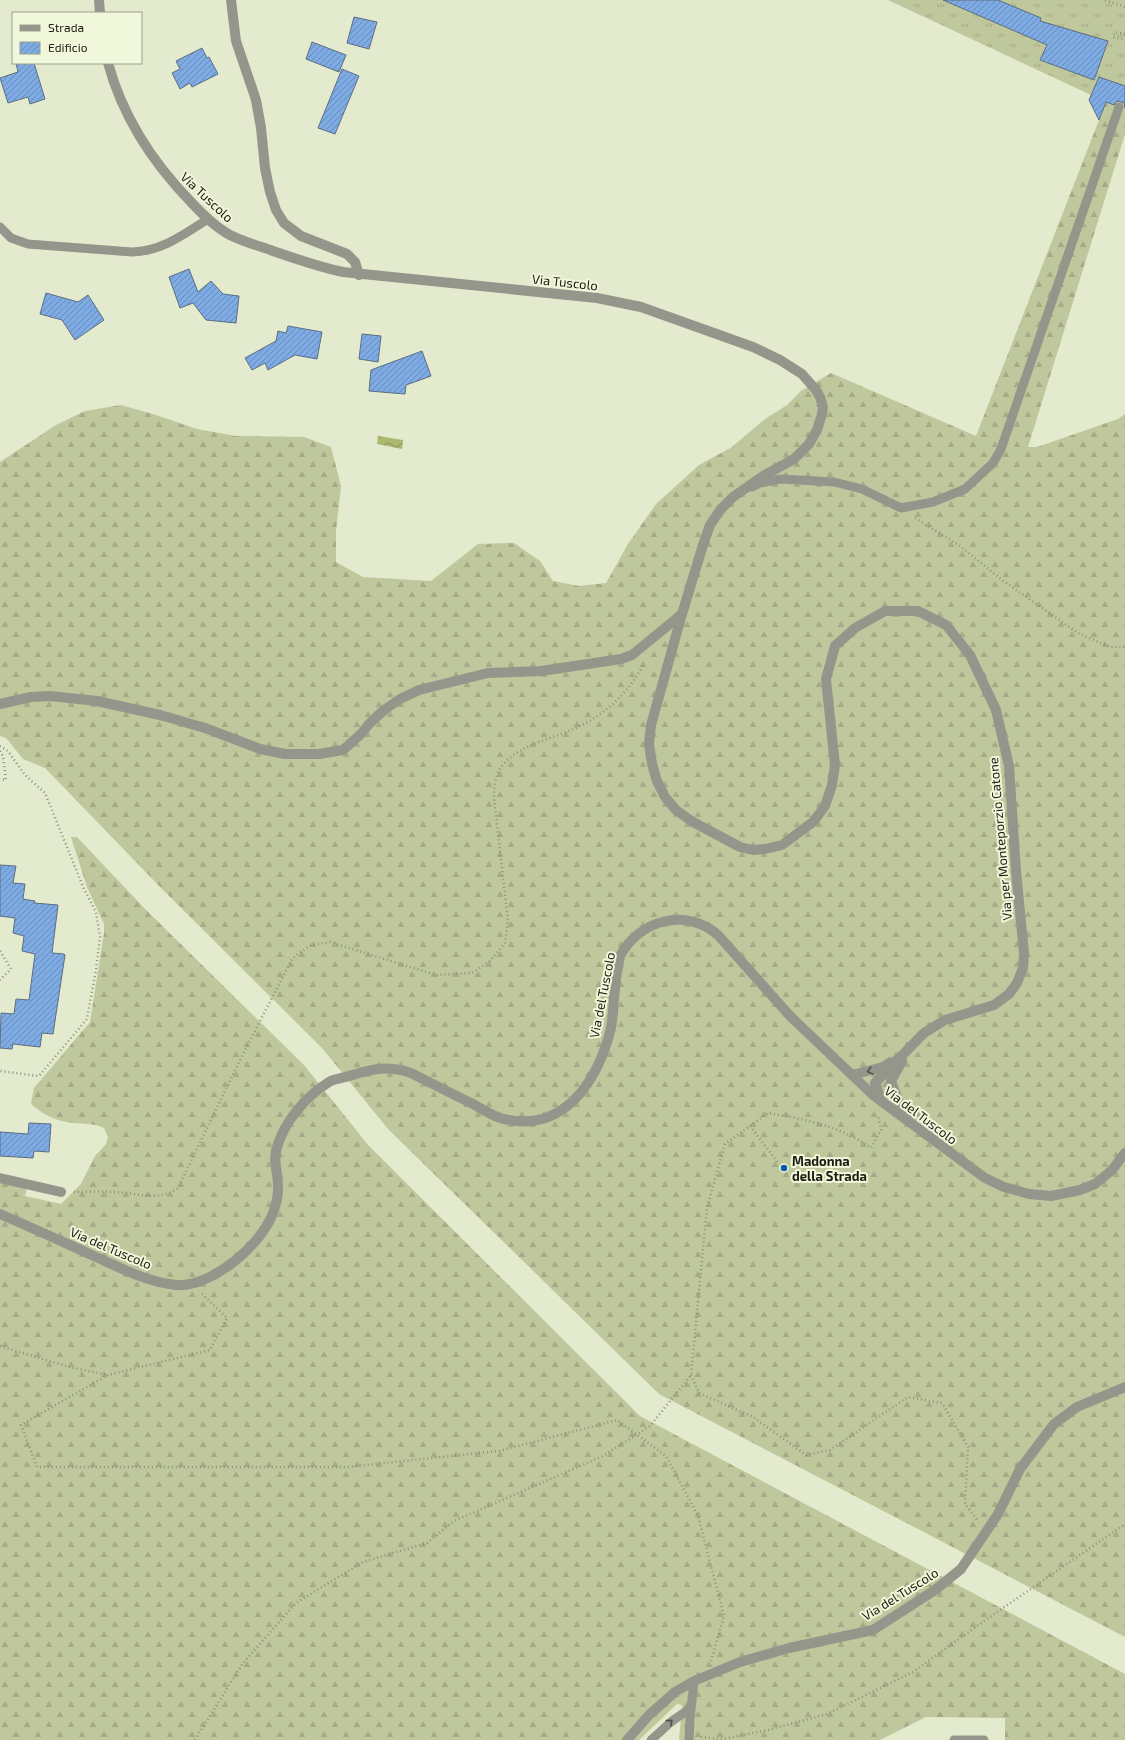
<svg xmlns="http://www.w3.org/2000/svg" width="1125" height="1740" font-family="'Exo 2',sans-serif">
  <style>
    .grass { fill: url(#grass-tufts) }
    .forest { fill: url(#forest-firs) }
    .water { fill: url(#water-waves) }
    .building { fill: url(#building-hatch); stroke: #5c6d81 }
    .lines { fill: none; stroke-linecap: round; stroke-linejoin: round }
    .path { stroke: #8c917c; stroke-width: 2.5; stroke-dasharray: 1 3; stroke-linecap: butt }
    .service { stroke: #94968b; stroke-width: 9 }
    .minor { stroke: #94968b; stroke-width: 10 }
    .tertiary { stroke: #94968b; stroke-width: 10 }
    .oneway { stroke: #515349 }
    .poi-dot { fill: #0a58a6; stroke: #f1f7da; stroke-width: 1.5 }
    .labels { text-anchor: middle; stroke-width: 4; stroke-linejoin: round; paint-order: stroke }
    .street-label { font-size: 13px; fill: #1b1d13; stroke: #f1f7da }
    .poi-label { font-size: 13px; font-weight: bold; fill: #1b1d13; stroke: #f1f7da; text-anchor: start }
  </style>
  <defs>
    <pattern id="grass-tufts" width="24" height="20" patternUnits="userSpaceOnUse"><rect width="24" height="20" fill="#bfc89c"/><path d="M3 7l-1-3M5 7V3M7 7l1-3M15 17l-1-3M17 17v-4M19 17l1-3" fill="none" stroke="#a4ab86"/></pattern>
    <pattern id="forest-firs" width="22" height="20" patternUnits="userSpaceOnUse"><rect width="22" height="20" fill="#bfc89c"/><path d="M5 1l3.5 6h-7zM16 11l3.5 6h-7z" fill="#a4ab86"/></pattern>
    <pattern id="water-waves" width="16" height="10" patternUnits="userSpaceOnUse"><rect width="16" height="10" fill="#abb870"/><path d="M0 5q4-4 8 0t8 0" fill="none" stroke="#8a955b"/></pattern>
    <pattern id="building-hatch" width="6" height="6" patternUnits="userSpaceOnUse"><rect width="6" height="6" fill="#7eabe4"/><path d="M-1 1l2-2M0 6l6-6M5 7l2-2" fill="none" stroke="#668bb8"/></pattern>
  </defs>
  <rect width="100%" height="100%" fill="#e3eacd"/>
  <!-- grass -->
  <path class="grass" d="M 888,0 L 1125,0 L 1125,109 L 1106,102 L 1099,120 L 1089,100 L 1091,95 Z"/>
  <!-- forest -->
  <path class="forest" d="M 1106,102 L 1125,109 L 1125,134 L 1028,447 L 1037,447 L 1118,419 L 1125,414 L 1125,1637 L 659,1394 L 388,1129 L 323,1049 L 165,892 L 45,768 L 23,759 L 6,738 L 0,736 L 0,462 L 56,425 L 85,411 L 121,405 L 153,414 L 197,429 L 236,436 L 304,437 L 331,447 L 341,486 L 336,531 L 336,562 L 363,577 L 431,581 L 478,544 L 514,543 L 540,561 L 553,581 L 579,586 L 606,583 L 628,544 L 656,504 L 699,465 L 732,447 L 765,419 L 787,405 L 801,391 L 831,373 L 976,436 Z
    M 71,837 L 77,837 L 146,910 L 304,1065 L 369,1146 L 640,1416 L 1125,1674 L 1125,1740 L 1005,1740 L 1005,1718 L 926,1717 L 880,1740 L 679,1740 L 682,1705 L 677,1704 L 639,1740 L 0,1740 L 0,1175 L 27,1186 L 25,1196 L 61,1204 L 81,1184 L 95,1156 L 106,1144 L 108,1137 L 104,1128 C 93,1123 85,1124 73,1123 C 58,1122 42,1114 31,1104 L 34,1088 L 90,1022 L 104,933 L 104,924 L 87,887 Z"/>
  <!-- water -->
  <path class="water" d="M 378,436 L 403,440 L 402,449 L 377,444 Z"/>
  <!-- building -->
  <path class="building" d="M 943,0 L 998,0 L 1041,18 L 1040,21 L 1108,41 L 1094,80 L 1040,60 L 1047,45 Z
    M 354,17 L 377,22 L 369,49 L 347,43 Z
    M 312,42 L 346,55 L 339,72 L 306,59 Z
    M 202,48 L 207,58 L 209,57 L 218,74 L 192,87 L 190,83 L 180,89 L 172,73 L 180,69 L 176,61 Z
    M 16,63 L 34,63 L 45,99 L 30,104 L 28,97 L 8,103 L 0,78 L 18,72 Z
    M 342,69 L 359,76 L 335,134 L 318,128 Z
    M 1099,77 L 1125,86 L 1125,108 L 1124,103 L 1121,102 L 1117,101 L 1114,105 L 1106,102 L 1099,120 L 1089,100 Z
    M 189,269 L 198,292 L 211,281 L 223,294 L 239,296 L 236,323 L 206,320 L 193,303 L 180,308 L 169,277 Z
    M 46,293 L 78,302 L 88,295 L 104,320 L 75,340 L 62,320 L 40,314 Z
    M 288,326 L 322,332 L 317,359 L 295,355 L 268,370 L 265,363 L 252,370 L 245,358 L 276,341 L 278,331 L 286,333 Z
    M 362,334 L 381,336 L 378,362 L 359,359 Z
    M 422,351 L 431,376 L 406,385 L 405,394 L 369,391 L 371,370 Z
    M 0,865 L 16,866 L 13,883 L 25,884 L 23,899 L 35,901 L 34,903 L 58,905 L 52,953 L 64,954 L 65,955 L 53,1034 L 42,1033 L 40,1047 L 13,1044 L 12,1049 L 0,1048 L 1,1013 L 14,1014 L 16,999 L 29,1000 L 35,954 L 22,951 L 24,936 L 13,933 L 15,918 L 0,916 Z
    M 29,1123 L 51,1124 L 49,1152 L 34,1151 L 33,1158 L 0,1156 L 0,1132 L 28,1134 Z"/>
  <g class="lines">
    <!-- path -->
    <path class="path" d="M 1105,0 L 1125,7
      M 1125,34 L 1115,32 L 1113,37 L 1125,40
      M 915,518 L 960,546 L 1002,580 L 1078,633 L 1110,647 L 1125,647
      M 0,746 L 8,751 L 25,775 L 45,793 L 84,889 L 96,912 L 100,937 L 96,970 L 87,1019 L 39,1076 L 0,1071
      M 0,751 L 3,756 L 6,780 L 0,779
      M 0,951 L 11,969 L 0,980
      M 750,1126 L 779,1164
      M 74,1192 C 87,1192 101,1191 115,1192 C 137,1193 159,1202 178,1188 L 240,1060 L 292,959 L 309,946 L 330,942 L 436,975 L 472,973 L 490,961 L 505,943 L 508,921 L 494,798 C 494,787 495,774 502,766 C 520,743 555,739 580,726 C 607,713 631,690 644,663
      M 202,1294 L 227,1318 L 210,1350 L 108,1375 L 21,1425 L 37,1467 L 347,1467 L 499,1451 L 617,1420 L 666,1456 L 698,1516 L 724,1616 L 711,1661
      M 0,1346 L 69,1367 L 108,1375
      M 691,1375 L 699,1393 L 753,1417 L 806,1455 L 830,1450 L 908,1397 L 942,1403 L 968,1447 L 965,1504 L 979,1522
      M 701,1737 L 723,1739 L 768,1730 L 827,1714 L 913,1672 L 977,1626 L 1125,1524
      M 195,1740 L 243,1663 L 296,1603 L 363,1562 L 427,1543 L 454,1521 L 603,1456 L 650,1426 L 691,1375 L 707,1208 L 725,1144 L 768,1113 C 804,1119 840,1126 871,1148 L 881,1130 L 878,1115"/>
    <!-- service -->
    <path class="service" d="M 0,227 L 11,238 L 28,244 L 132,252 C 162,251 183,235 208,219
      M 752,487 L 760,483 L 781,479 L 834,482 L 862,489 L 901,508 L 933,502 L 965,489 L 993,463 L 1001,449 L 1119,107
      M 651,1740 L 672,1721 L 691,1708
      M 689,1740 L 690,1719 L 694,1681
      M 954,1740 L 984,1740"/>
    <!-- minor -->
    <path class="minor" d="M 231,0 L 236,41 L 256,100 L 261,128 L 265,168 L 270,192 L 276,210 L 284,223 L 301,236 L 347,254 L 355,262 L 359,275
      M 0,704 L 31,697 L 50,696 L 97,701 L 160,715 L 205,728 L 260,749 L 285,754 L 319,754 L 343,750 L 361,734 L 369,724 L 384,710 L 400,699 L 419,690 L 488,673 L 541,671 L 621,659 L 632,655 L 682,614
      M 0,1178 L 61,1192"/>
    <!-- tertiary -->
    <path class="tertiary" d="M 99,0 L 100,13
      M 108,63 C 123,118 152,162 191,202 C 203,215 215,227 230,235 C 244,242 259,246 273,251 C 296,259 319,267 343,272 L 597,298 L 641,307 L 753,347 L 780,360 L 802,374 L 816,390 L 820,397 L 823,407 L 822,414 L 817,430 L 809,444 L 794,459 L 763,476 L 733,497 L 721,509 L 710,525 L 703,545 L 682,614 L 651,725 L 649,744 L 652,764 L 657,781 L 665,797 L 676,810 L 693,822 L 740,847 L 753,850 L 765,849 L 782,845 L 813,822 L 825,806 L 832,785 L 835,765 L 826,679 L 835,646 L 855,628 L 885,611 L 918,611 L 946,625 L 970,655 L 996,710 L 1009,766 L 1016,871 L 1024,953 L 1023,968 L 1017,983 L 1009,994 L 994,1005 L 945,1020 L 924,1033 L 875,1083 L 882,1102
      M 902,1061 L 891,1081 L 900,1106 L 908,1118
      M 852,1075 L 883,1067 L 891,1062
      M 0,1214 C 31,1227 63,1242 94,1256 C 120,1268 147,1282 176,1285 C 212,1288 264,1243 274,1210 C 276,1204 278,1196 278,1189 C 279,1175 272,1161 277,1147 C 285,1121 305,1097 329,1082 C 334,1079 343,1078 349,1076 C 373,1069 386,1065 411,1073 C 431,1083 452,1094 473,1104 C 482,1109 491,1115 500,1118 C 562,1135 596,1084 610,1032 C 613,1021 613,1009 614,998 C 615,984 617,970 620,956 C 639,920 686,907 718,935 L 791,1017 L 873,1095 L 985,1178 L 1004,1187 L 1029,1194 L 1051,1196 L 1080,1190 L 1095,1184 L 1112,1170 L 1125,1153
      M 627,1740 L 649,1715 L 675,1692 L 694,1681 L 740,1662 L 789,1648 L 873,1630 L 935,1590 L 961,1569 L 998,1514 L 1020,1469 L 1054,1424 L 1077,1407 L 1125,1387"/>
  </g>
  <!-- one-way arrows -->
  <defs><path id="oneway-chevron" d="M-2-3.5L2.5 0L-2 3.5" fill="none" stroke-width="1.6" stroke-linecap="round" stroke-linejoin="round"/></defs>
  <g class="oneway">
    <use href="#oneway-chevron" transform="translate(870 1071) rotate(165)"/>
    <use href="#oneway-chevron" transform="translate(670 1722) rotate(-40)"/>
  </g>
  <!-- markers -->
  <circle class="poi-dot" cx="784" cy="1168" r="4"/>
  <g class="labels">
    <!-- street labels -->
    <g class="street-label">
      <text transform="translate(207 197) rotate(43)" y="5">Via Tuscolo</text>
      <text transform="translate(565 282) rotate(6)" y="5">Via Tuscolo</text>
      <text transform="translate(1000 839) rotate(-95)" y="5">Via per Monteporzio Catone</text>
      <text transform="translate(602 995) rotate(-79)" y="5">Via del Tuscolo</text>
      <text transform="translate(921 1115) rotate(37)" y="5">Via del Tuscolo</text>
      <text transform="translate(111 1248) rotate(23)" y="5">Via del Tuscolo</text>
      <text transform="translate(900 1594) rotate(-32)" y="5">Via del Tuscolo</text>
    </g>
    <!-- poi labels -->
    <g class="poi-label">
      <text x="792" y="1166">Madonna<tspan x="792" dy="15">della Strada</tspan></text>
    </g>
  </g>
  <!-- legend -->
  <rect x="12" y="12" width="130" height="52" fill="#f1f7da" stroke="#9ba08a"/>
  <rect x="20" y="25" width="20" height="6" fill="#94968b" stroke="#9ba08a"/>
  <text x="48" y="32" font-size="12" fill="#1b1d13">Strada</text>
  <rect x="20" y="42" width="20" height="12" fill="url(#building-hatch)" stroke="#9ba08a"/>
  <text x="48" y="52" font-size="12" fill="#1b1d13">Edificio</text>
</svg>
